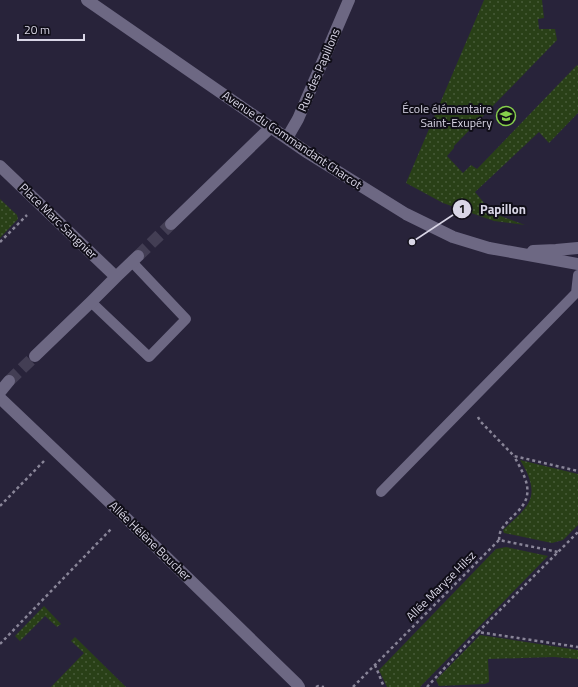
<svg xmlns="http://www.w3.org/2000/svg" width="578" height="687" font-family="'Titillium Web',sans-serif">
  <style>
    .grass { fill: url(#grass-dots) }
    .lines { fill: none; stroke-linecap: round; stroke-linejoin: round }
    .street-tunnel { stroke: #433e54; stroke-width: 12; stroke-dasharray: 12 6; stroke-linecap: butt }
    .path { stroke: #898598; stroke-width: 2.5; stroke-dasharray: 3 3; stroke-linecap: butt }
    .lane { stroke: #6d6883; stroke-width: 10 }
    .street { stroke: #6d6883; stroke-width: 12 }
    .labels { text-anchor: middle; stroke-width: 4; stroke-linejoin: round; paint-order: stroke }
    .street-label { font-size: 12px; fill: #d9d6e6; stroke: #100e18 }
    .poi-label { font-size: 12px; fill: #d9d6e6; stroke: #100e18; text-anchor: end }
    .leader { fill: none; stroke: #d9d6e6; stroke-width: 1.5 }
    .callout-dot { fill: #d9d6e6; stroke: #100e18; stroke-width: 1.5 }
    .mark-label { font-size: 12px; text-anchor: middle; font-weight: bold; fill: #111 }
    .callout-label { font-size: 13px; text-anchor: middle; font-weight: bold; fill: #d9d6e6; stroke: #100e18; stroke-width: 4; stroke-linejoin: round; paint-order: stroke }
  </style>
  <defs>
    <pattern id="grass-dots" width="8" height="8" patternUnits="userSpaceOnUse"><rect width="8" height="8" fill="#294017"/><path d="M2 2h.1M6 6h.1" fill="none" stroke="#475b39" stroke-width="1.8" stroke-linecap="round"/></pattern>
  </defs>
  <rect width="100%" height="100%" fill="#28233a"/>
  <!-- grass -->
  <path class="grass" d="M 484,0 L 542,0 L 544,18 L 538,19 L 539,29 L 555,29 L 557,40 L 454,146 L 454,148 L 447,156 L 463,173 L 471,165 L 477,169 L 577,65 L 578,66 L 578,113 L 549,143 L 539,132 L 475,192 L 485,204 L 495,214 L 525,225 L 494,221 L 443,203 L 406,183 Z
    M 0,199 L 17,215 L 18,219 L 0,238 Z
    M 520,460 L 578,474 L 578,525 L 563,540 L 552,543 L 504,533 L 503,530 C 511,522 524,512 529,502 C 536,488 527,471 520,460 Z
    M 506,547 L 548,556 L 420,687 L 387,687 L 379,670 L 496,549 Z
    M 44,606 L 61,624 L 57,627 L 45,616 L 20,641 L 15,636 Z
    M 480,635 L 578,650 L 578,659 L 554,657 L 488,659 L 489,682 L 485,684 L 439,686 L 436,680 Z
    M 75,637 L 126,687 L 51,687 L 84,653 L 71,641 Z"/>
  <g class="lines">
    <!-- street-tunnel -->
    <path class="street-tunnel" d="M 138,256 L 171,224
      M 9,381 L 35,356"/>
    <!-- path -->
    <path class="path" d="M 0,242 L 27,215
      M 478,417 L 480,421 L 514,456 L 578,471
      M 0,506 L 44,461
      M 499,540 C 500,529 501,530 508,521 C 513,516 519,511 523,505 C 534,489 522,471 514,456
      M 478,632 L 578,532
      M 0,644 L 112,528
      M 375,665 L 384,687
      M 316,687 L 318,686 L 324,687
      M 353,687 L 499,540 L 558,552
      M 427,687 L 478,632 L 578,647"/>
    <!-- lane -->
    <path class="lane" d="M 91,302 L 149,357 L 186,319 L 132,262
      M 381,492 L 576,293 L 578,275"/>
    <!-- street -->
    <path class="street" d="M 87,0 L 308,153 L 406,214 L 453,237 L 489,248 L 578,264
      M 287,138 L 298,119 L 349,0
      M 0,166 L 116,277
      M 171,224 L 271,127
      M 533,251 L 556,250 L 578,248
      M 35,356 L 91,302 L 116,277 L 138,256
      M 0,392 L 9,381
      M 0,398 L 124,516 L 297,684 L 299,687"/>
  </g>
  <!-- icons -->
  <defs>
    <symbol id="school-ring" viewBox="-11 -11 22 22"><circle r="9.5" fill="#100e18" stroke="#86cf4b" stroke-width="1.5"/><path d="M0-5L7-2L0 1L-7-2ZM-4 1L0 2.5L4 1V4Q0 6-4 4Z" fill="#86cf4b"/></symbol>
  </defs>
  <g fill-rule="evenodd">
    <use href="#school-ring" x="495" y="105" width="22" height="22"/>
  </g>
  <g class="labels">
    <!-- street labels -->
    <g class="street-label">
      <text transform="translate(319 70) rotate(-67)" y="4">Rue des Papillons</text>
      <text transform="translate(292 140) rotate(34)" y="4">Avenue du Commandant Charcot</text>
      <text transform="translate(58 221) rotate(44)" y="4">Place Marc Sangnier</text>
      <text transform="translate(150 541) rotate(44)" y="4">Allée Hélène Boucher</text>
      <text transform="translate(441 586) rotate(-45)" y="4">Allée Maryse Hilsz</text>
    </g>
    <!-- poi labels -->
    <g class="poi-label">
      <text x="492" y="113">École élémentaire<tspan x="492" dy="14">Saint-Exupéry</tspan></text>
    </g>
  </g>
  <!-- callouts -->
  <path class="leader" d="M412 242L462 209"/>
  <g class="callout-dot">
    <circle cx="412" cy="242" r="4"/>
    <circle cx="462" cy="209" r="10"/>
  </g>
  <g class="mark-label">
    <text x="462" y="213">1</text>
  </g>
  <g class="callout-label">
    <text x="503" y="214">Papillon</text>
  </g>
  <!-- scale -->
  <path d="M18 34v6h66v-6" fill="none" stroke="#d9d6e6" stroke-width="2"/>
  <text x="24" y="34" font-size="12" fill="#d9d6e6" stroke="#100e18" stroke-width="3" paint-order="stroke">20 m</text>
</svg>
